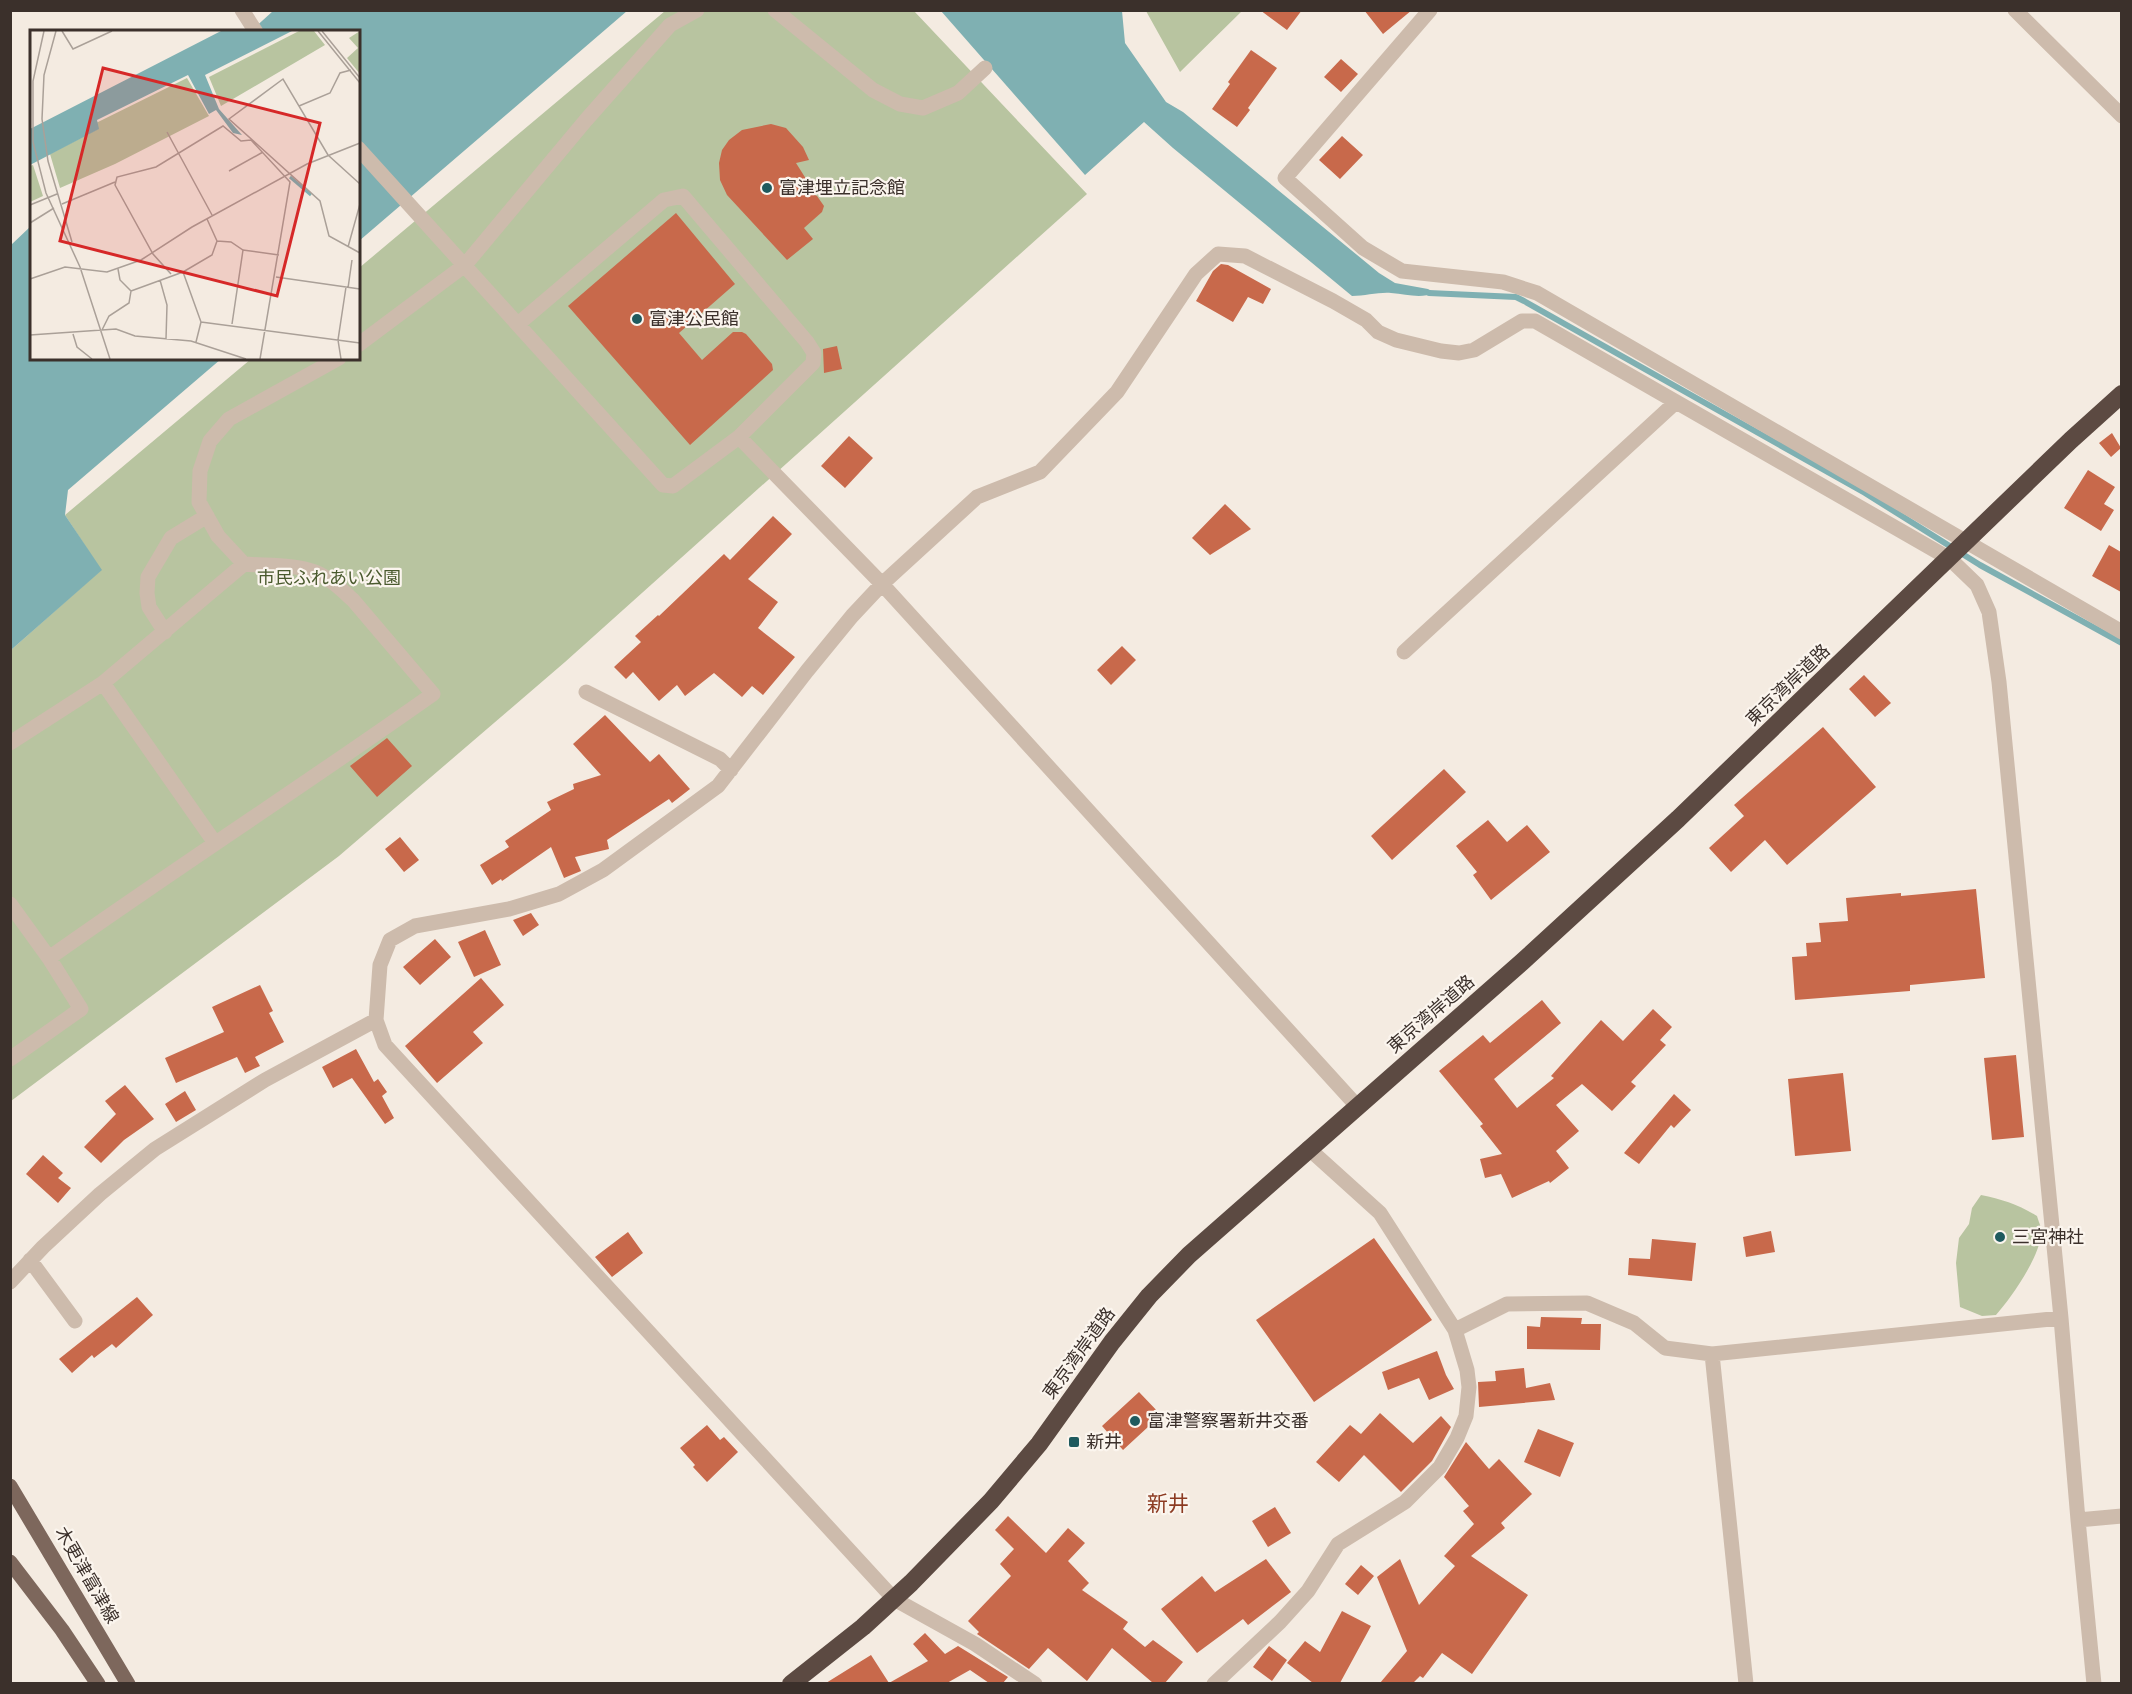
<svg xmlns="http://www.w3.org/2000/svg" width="2132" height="1694" font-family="Commissioner,'Noto Sans JP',sans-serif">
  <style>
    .green { fill: #b8c4a0 }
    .water { fill: #7fb0b2 }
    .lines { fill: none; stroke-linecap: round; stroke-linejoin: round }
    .stream { stroke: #7fb0b2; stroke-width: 6 }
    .building { fill: #c8694b }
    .minor { stroke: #cdbbac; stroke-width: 15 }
    .major { stroke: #7d675c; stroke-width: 15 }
    .highway { stroke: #5c4a42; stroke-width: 18 }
    .poi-dot { fill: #1f5a5e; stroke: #fbf5ee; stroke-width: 2 }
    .labels { text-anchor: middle; stroke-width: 4.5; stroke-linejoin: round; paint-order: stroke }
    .poi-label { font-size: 18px; fill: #3b302b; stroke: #fbf5ee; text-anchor: start }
    .park-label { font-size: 18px; fill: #4a5a2e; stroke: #fbf5ee }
    .street-label { font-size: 18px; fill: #3b302b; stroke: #fbf5ee }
    .quarter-label { font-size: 21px; fill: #8c3b22; stroke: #fbf5ee }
    .inset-river { fill: none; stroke: #7fb0b2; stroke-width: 3 }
    .inset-road { fill: none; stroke: #aaa098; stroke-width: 1.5 }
    .view { fill: #d62828; fill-opacity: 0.15; stroke: #d62828; stroke-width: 3 }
    .inset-edge { fill: none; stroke: #3b302b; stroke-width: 3 }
  </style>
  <rect width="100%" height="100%" fill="#f4ebe1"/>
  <!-- green -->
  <path class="green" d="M 665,11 L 914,11 L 1087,194 L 565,662 L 339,856 L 11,1101 L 11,650 L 101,570 L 65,515 L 251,359 L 358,358 L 359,268 Z
    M 1146,11 L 1242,11 L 1180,72 Z
    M 1981,1195 C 2002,1199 2019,1205 2037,1216 C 2038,1220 2041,1226 2041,1230 C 2043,1253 2011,1298 1996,1315 L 1982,1316 L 1960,1307 L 1956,1263 L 1959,1238 L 1969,1224 L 1972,1208 Z"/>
  <!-- water -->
  <path class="water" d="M 273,11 L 627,11 L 359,241 L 358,32 L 250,32 Z
    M 941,11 L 1122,11 L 1125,43 L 1166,102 L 1183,112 L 1379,273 L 1395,283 L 1428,289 L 1435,293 C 1419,299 1407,294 1391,293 C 1379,292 1365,296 1352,296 L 1173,148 L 1144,122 L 1085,175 Z
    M 31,226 L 32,358 L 221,359 L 68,490 L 65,515 L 102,570 L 11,650 L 11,245 Z"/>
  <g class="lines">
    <!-- stream -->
    <path class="stream" d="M 1429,293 L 1516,297 L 1524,301 L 1865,493 L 1980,565 L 2122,643"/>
  </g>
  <!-- building -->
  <path class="building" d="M 1260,10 L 1302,10 L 1287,30 Z
    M 1364,10 L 1412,10 L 1383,34 Z
    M 1251,50 L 1277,68 L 1248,108 L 1250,110 L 1237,127 L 1212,109 L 1230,84 L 1228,82 Z
    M 1341,59 L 1358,74 L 1341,92 L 1324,77 Z
    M 771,124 L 786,128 L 803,147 L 809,160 L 796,163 L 808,182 L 812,194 L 817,196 L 824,206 L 822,212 L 804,228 L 813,239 L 787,260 L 727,195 L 720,180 L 719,163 L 722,150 L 729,140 L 742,130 Z
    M 1342,136 L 1363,155 L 1340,179 L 1319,160 Z
    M 676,213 L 735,284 L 679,333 L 702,360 L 733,332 L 742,332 L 746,334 L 772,364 L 773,370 L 690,445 L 568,306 Z
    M 1221,264 L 1228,265 L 1271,289 L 1263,304 L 1248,297 L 1233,322 L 1196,301 L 1213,271 Z
    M 837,346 L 842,369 L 824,373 L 823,349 Z
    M 2112,433 L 2121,448 L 2111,457 L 2099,443 Z
    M 849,436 L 873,458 L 845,488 L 821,466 Z
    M 2088,470 L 2115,487 L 2104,504 L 2114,510 L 2101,531 L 2064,508 Z
    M 1225,504 L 1251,529 L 1210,555 L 1192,538 Z
    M 773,516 L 792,534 L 748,579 L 778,602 L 758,628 L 795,657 L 763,695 L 752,686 L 742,697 L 714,673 L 685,696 L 677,685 L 659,701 L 633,672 L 626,679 L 614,667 L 641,642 L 635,636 L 658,615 L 659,616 L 724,554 L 730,560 Z
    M 2109,545 L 2121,552 L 2121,592 L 2092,576 Z
    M 1122,646 L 1136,660 L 1111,685 L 1097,670 Z
    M 1864,675 L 1891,703 L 1875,717 L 1849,689 Z
    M 605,715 L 650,762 L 659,754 L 690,789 L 672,803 L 669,799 L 607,840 L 609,849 L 575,857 L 581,871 L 564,878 L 551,847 L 502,881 L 501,879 L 492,885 L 480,865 L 509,847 L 505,841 L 551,810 L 547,802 L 574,789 L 573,784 L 601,775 L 573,744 Z
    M 1823,727 L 1876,787 L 1787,865 L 1765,840 L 1731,872 L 1709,848 L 1744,816 L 1734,805 Z
    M 387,738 L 412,766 L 377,797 L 350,766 Z
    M 1444,769 L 1466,792 L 1392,860 L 1371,836 Z
    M 1488,820 L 1507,842 L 1527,825 L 1550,852 L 1491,900 L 1473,875 L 1477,872 L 1456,846 Z
    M 400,837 L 419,860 L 404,872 L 385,849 Z
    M 1976,889 L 1985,978 L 1910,985 L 1910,991 L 1795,1000 L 1792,957 L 1807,956 L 1806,943 L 1821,942 L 1819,923 L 1848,921 L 1846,898 L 1901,893 L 1901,896 Z
    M 531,913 L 539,925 L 523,936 L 513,920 Z
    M 485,930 L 501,965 L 474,977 L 458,942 Z
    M 435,939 L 451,957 L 420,985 L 403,967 Z
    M 481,978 L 504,1005 L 473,1032 L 483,1043 L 437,1083 L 405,1046 Z
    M 260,985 L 273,1011 L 269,1013 L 284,1042 L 255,1057 L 260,1066 L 245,1073 L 237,1057 L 176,1083 L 165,1058 L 224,1032 L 212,1007 Z
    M 1542,1000 L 1561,1023 L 1494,1079 L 1517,1108 L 1554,1078 L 1551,1076 L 1601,1020 L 1623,1041 L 1653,1009 L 1672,1027 L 1660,1040 L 1666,1045 L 1631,1082 L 1636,1086 L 1612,1111 L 1582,1084 L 1556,1105 L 1579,1131 L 1556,1151 L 1569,1168 L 1550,1183 L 1549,1181 L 1512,1198 L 1501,1174 L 1485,1178 L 1480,1159 L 1502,1154 L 1480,1126 L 1483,1124 L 1439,1071 L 1483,1035 L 1490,1043 Z
    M 356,1049 L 374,1082 L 378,1079 L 387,1092 L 382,1096 L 394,1118 L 385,1124 L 352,1078 L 333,1088 L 322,1067 Z
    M 2016,1055 L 2024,1137 L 1992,1140 L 1984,1058 Z
    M 1843,1073 L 1851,1151 L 1795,1156 L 1788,1079 Z
    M 125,1085 L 154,1119 L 124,1140 L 101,1163 L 84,1147 L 116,1114 L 105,1101 Z
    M 185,1091 L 196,1110 L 176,1122 L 165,1104 Z
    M 1674,1094 L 1691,1110 L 1674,1128 L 1671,1125 L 1639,1164 L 1624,1153 Z
    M 43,1155 L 63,1173 L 58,1178 L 71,1188 L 58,1203 L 26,1174 Z
    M 1771,1231 L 1775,1252 L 1746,1257 L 1743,1237 Z
    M 628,1232 L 643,1253 L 612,1277 L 595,1257 Z
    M 1374,1238 L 1432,1320 L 1314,1402 L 1256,1320 Z
    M 1652,1239 L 1696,1243 L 1692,1281 L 1628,1275 L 1629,1258 L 1650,1259 Z
    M 137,1297 L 153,1315 L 116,1348 L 112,1344 L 94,1358 L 92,1355 L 72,1373 L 59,1359 Z
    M 1541,1317 L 1582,1318 L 1581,1324 L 1601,1324 L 1600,1350 L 1527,1349 L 1527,1326 L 1540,1327 Z
    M 1437,1351 L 1446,1375 L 1454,1389 L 1429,1400 L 1419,1378 L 1388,1390 L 1382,1372 Z
    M 1524,1368 L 1526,1388 L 1550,1383 L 1555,1400 L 1479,1407 L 1478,1382 L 1496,1381 L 1495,1371 Z
    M 1139,1392 L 1161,1415 L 1123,1450 L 1102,1426 Z
    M 1380,1413 L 1413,1443 L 1441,1416 L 1451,1427 L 1432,1461 L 1401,1492 L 1364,1455 L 1339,1482 L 1316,1462 L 1350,1425 L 1361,1434 Z
    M 707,1425 L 720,1440 L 724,1437 L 738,1452 L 707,1482 L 693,1467 L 695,1465 L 680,1448 Z
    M 1538,1429 L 1574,1443 L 1560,1477 L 1524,1462 Z
    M 1466,1442 L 1489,1469 L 1499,1459 L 1532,1494 L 1501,1523 L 1505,1528 L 1471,1556 L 1528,1595 L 1472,1674 L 1442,1653 L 1423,1678 L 1420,1676 L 1413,1683 L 1380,1683 L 1407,1651 L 1377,1577 L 1400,1559 L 1419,1605 L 1455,1566 L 1444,1556 L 1474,1524 L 1463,1511 L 1469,1506 L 1444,1477 Z
    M 1275,1507 L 1291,1533 L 1268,1547 L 1252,1521 Z
    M 1008,1516 L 1046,1553 L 1068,1528 L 1085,1543 L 1068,1561 L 1089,1583 L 1082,1590 L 1128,1622 L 1123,1629 L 1145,1647 L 1153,1640 L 1183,1662 L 1165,1683 L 1153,1683 L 1112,1648 L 1087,1681 L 1048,1648 L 1029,1669 L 977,1634 L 979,1632 L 968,1621 L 1011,1576 L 1000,1564 L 1014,1549 L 995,1530 Z
    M 1266,1559 L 1291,1592 L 1248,1625 L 1243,1619 L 1197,1653 L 1161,1609 L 1202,1576 L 1215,1592 Z
    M 1361,1565 L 1374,1576 L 1358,1595 L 1345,1584 Z
    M 1342,1611 L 1371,1626 L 1340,1683 L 1313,1683 L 1287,1663 L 1305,1641 L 1320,1652 Z
    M 925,1633 L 945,1654 L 958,1646 L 1008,1677 L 1003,1683 L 989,1683 L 970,1670 L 947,1683 L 889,1683 L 928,1661 L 913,1644 Z
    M 1269,1646 L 1287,1660 L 1272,1681 L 1253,1667 Z
    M 871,1655 L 889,1683 L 826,1683 Z"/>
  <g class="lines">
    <!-- minor -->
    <path class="minor" d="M 242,10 L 256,32
      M 775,10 L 873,90 L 900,104 L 923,108 L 958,93 L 985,68
      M 1430,10 L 1285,178 L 1363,248 L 1402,271 L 1503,282 L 1537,293 L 2122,632
      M 2015,10 L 2122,116
      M 358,148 L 663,485 L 673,486 L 739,437 L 813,363 L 814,353 L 807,342 L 683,196 L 664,200 L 518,324
      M 358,345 L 465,265 L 586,120 L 670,25 L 697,10
      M 739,437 L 882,584 L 1357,1106
      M 165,632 L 149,607 L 147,593 L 148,577 L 171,538 L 207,516
      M 1404,652 L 1676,402
      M 103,683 L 215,843
      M 586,692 L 720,759 L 731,770
      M 10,743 L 103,683 L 244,564
      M 10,904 L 49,958 L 81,1009 L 10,1059
      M 49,958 C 176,868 306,784 433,694 L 353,600 C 342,590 330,578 315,572 C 294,564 267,566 244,564 L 218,536 L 199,502 L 200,471 L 210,441 L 229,419 L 339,358
      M 30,1260 L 75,1321
      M 10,1282 L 43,1247 L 100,1194 L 155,1149 L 265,1080 L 376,1020
      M 1455,1330 L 1507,1304 L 1587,1303 L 1634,1323 L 1665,1348 L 1712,1354 L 2061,1318
      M 1712,1354 L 1746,1684
      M 2078,1520 L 2122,1516
      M 1035,1684 L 975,1644 L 894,1599 L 385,1045 L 376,1020 L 380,965 L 390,940 L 415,926 L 509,909 L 559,894 L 603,870 L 718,786 L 807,671 L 852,616 L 882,584 L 977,497 L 1040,472 L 1117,392 L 1196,274 L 1218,254 L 1245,256 L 1333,301 L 1366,320 L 1378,332 L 1396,340 L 1441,351 L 1459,353 L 1474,350 L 1522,321 L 1535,321 L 1950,559 L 1977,585 L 1989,612 L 1999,682 L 2061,1318 L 2078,1520 L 2094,1684
      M 1214,1684 L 1280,1622 L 1308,1591 L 1338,1544 L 1405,1502 L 1440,1467 L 1457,1438 L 1466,1416 L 1469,1387 L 1467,1370 L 1455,1330 L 1380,1213 L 1308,1148"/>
    <!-- major -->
    <path class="major" d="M 10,1486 L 128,1684
      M 10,1562 L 62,1630 L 98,1684"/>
    <!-- highway -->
    <path class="highway" d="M 791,1684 L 863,1627 L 911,1583 L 991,1501 L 1039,1444 L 1112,1342 L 1149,1296 L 1189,1255 L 1522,962 L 1678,819 L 2071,440 L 2122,394"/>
  </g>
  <!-- markers -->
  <g class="poi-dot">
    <circle cx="767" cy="188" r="6"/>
    <circle cx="637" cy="319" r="6"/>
    <circle cx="2000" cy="1237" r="6"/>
    <circle cx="1135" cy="1421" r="6"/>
    <rect x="1068" y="1436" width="12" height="12" rx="3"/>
  </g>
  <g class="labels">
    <!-- poi labels -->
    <g class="poi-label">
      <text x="779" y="194">富津埋立記念館</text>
      <text x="649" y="325">富津公民館</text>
      <text x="2012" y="1243">三宮神社</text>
      <text x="1147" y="1427">富津警察署新井交番</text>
      <text x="1086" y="1448">新井</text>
    </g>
    <!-- park labels -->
    <g class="park-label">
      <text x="329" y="584">市民ふれあい公園</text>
    </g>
    <!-- street labels -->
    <g class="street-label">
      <text transform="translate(1788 685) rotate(-44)" y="6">東京湾岸道路</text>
      <text transform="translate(1431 1014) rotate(-41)" y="6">東京湾岸道路</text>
      <text transform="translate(1079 1353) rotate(-54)" y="6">東京湾岸道路</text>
      <text transform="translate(87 1575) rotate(60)" y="6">木更津富津線</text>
    </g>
    <!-- quarter labels -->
    <g class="quarter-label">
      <text x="1168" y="1511">新井</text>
    </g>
  </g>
  <!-- overview -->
  <g transform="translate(30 30)">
    <rect width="330" height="330" fill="#f4ebe1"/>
    <path d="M 269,1 L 284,1 L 295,15 L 191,76 L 179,47 ZM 330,1 L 330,44 L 317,28 L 328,18 L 319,8 ZM 157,48 L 179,86 L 85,134 L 30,158 L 20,124 L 68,99 L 66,93 ZM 3,135 L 13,166 L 0,172 L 0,136 Z" fill="#b8c4a0"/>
    <path d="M 191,1 L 262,1 L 175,45 L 189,79 L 212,105 L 203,103 L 186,80 L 179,84 L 158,45 L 67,90 L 69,99 L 0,135 L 0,99 Z" fill="#7fb0b2"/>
    <path class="inset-river" d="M 260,147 L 281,165"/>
    <path class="inset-road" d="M 14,1 L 3,51 L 3,112 L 16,163 L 50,237M 26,1 L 14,45 L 12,89 L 18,131 L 42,212M 32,1 L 43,19 L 82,1M 288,1 L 330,53M 292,1 L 330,48M 269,76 L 300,63 L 310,43 L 321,40M 137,102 L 182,185M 199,141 L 233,122M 330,154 L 298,125 L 253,49 L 199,89 L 290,171 L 299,206 L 330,223M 32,174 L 85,152M 0,175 L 27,164M 0,193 L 24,178M 187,211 L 201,212 L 213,220 L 249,225M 318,217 L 330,174M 50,237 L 80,329M 88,239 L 90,250 L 101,261M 153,242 L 171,292 L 166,312M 141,244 L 123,224 L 85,155 L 87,147 L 126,137 L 193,96 L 211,111 L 221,110 L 260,152 L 230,329M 246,247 L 330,259M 0,249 L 35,237 L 77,242 L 111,230 L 162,197 L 277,134 L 330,113M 130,250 L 137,275 L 136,309M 318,258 L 322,230M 101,261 L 153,242 L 182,225 L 187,211 L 177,189M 171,292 L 330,313M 202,294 L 213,220M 72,300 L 79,286 L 99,273 L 101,261M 43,304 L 47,317 L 62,329M 0,305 L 86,299 L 105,306 L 161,311 L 216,329M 311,329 L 308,310 L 316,257"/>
    <path class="view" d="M 73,38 L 290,93 L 247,266 L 30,211 Z"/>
    <rect width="330" height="330" class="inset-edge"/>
  </g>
  <!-- border -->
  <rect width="2132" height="1694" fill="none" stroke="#3b302b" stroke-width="24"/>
</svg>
